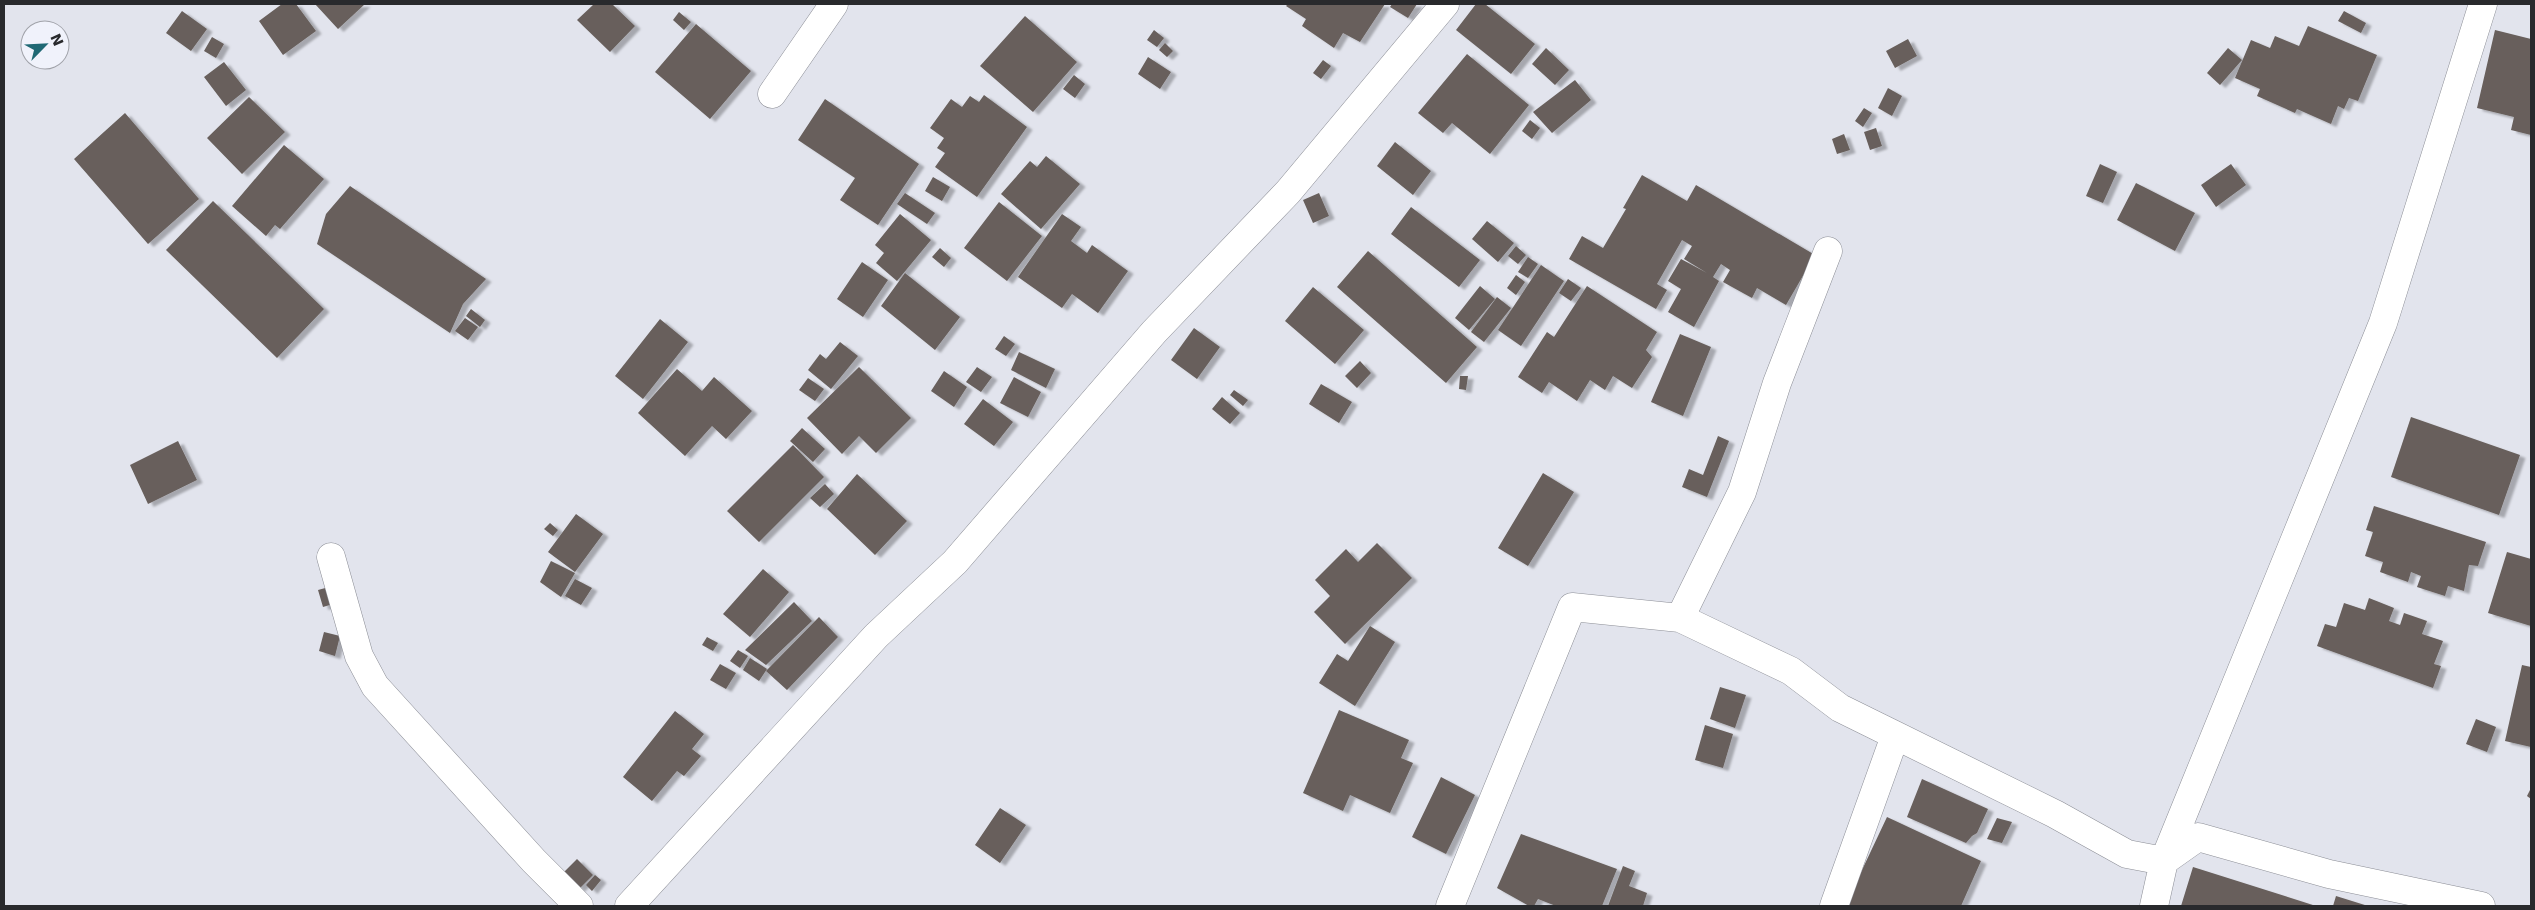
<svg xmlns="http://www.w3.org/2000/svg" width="2535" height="910" font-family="'DejaVu Sans',sans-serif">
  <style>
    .building { fill: #675f5b; filter: url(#shadow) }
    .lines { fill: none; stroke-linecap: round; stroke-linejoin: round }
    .street-casing { stroke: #8c8e96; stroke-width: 29 }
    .street { stroke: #fff; stroke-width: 28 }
  </style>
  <defs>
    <filter id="shadow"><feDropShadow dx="5.5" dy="3" stdDeviation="1" flood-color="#0004"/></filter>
  </defs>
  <rect width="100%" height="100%" fill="#e2e4ed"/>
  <!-- building -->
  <path class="building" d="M 282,4 L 296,4 L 316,31 L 283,55 L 259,21 Z
    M 315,4 L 365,4 L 338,29 Z
    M 594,4 L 612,4 L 635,26 L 610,52 L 577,20 Z
    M 1288,4 L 1385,4 L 1360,42 L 1343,33 L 1334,48 L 1302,26 L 1306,19 L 1286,6 Z
    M 1392,4 L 1417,4 L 1408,18 L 1390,7 Z
    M 1476,4 L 1485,4 L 1535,44 L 1511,74 L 1456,30 Z
    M 182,11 L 207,29 L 191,51 L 166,33 Z
    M 2344,11 L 2366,23 L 2361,33 L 2338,21 Z
    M 679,12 L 691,22 L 684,30 L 673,20 Z
    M 1025,16 L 1077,62 L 1033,112 L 980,66 Z
    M 696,24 L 751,71 L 710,119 L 655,72 Z
    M 2308,26 L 2377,55 L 2358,101 L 2349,98 L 2344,109 L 2338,106 L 2331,124 L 2297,109 L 2295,113 L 2257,96 L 2260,89 L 2235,78 L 2251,40 L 2270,48 L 2275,36 L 2299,46 Z
    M 1154,30 L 1164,38 L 1157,47 L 1147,40 Z
    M 2495,30 L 2531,39 L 2531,135 L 2511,130 L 2514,117 L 2477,108 Z
    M 212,37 L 224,44 L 216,58 L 204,51 Z
    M 1908,39 L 1917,56 L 1895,68 L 1886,51 Z
    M 1165,43 L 1173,51 L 1167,57 L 1159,50 Z
    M 1546,48 L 1569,70 L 1555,85 L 1532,64 Z
    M 2228,48 L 2242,60 L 2220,85 L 2207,73 Z
    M 1467,54 L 1529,105 L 1490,154 L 1452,123 L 1443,133 L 1418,113 Z
    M 1148,57 L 1171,72 L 1160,89 L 1138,74 Z
    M 1323,60 L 1331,66 L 1321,79 L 1313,73 Z
    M 224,62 L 246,90 L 226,106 L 204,77 Z
    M 1074,75 L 1085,84 L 1075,98 L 1063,89 Z
    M 1575,80 L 1591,100 L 1552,133 L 1533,112 Z
    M 1888,88 L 1902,96 L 1892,116 L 1878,108 Z
    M 984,95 L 1027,127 L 977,197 L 935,167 L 945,153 L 937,148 L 944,138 L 930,128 L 951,99 L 962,107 L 970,96 L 979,102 Z
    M 249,97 L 285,132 L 242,174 L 207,138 Z
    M 825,99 L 919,164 L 878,225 L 840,200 L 855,178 L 798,140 Z
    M 1864,108 L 1872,113 L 1863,127 L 1855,121 Z
    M 125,113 L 199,199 L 148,244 L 74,159 Z
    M 1530,120 L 1540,128 L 1532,139 L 1522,131 Z
    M 1876,128 L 1882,146 L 1870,150 L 1864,132 Z
    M 1844,134 L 1850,150 L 1837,154 L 1832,139 Z
    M 1395,142 L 1431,171 L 1413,195 L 1377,166 Z
    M 284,145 L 324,179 L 280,229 L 275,225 L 266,236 L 232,206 Z
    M 1046,156 L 1080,184 L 1041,229 L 1001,194 L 1030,161 L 1037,167 Z
    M 2100,164 L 2117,172 L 2103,203 L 2086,196 Z
    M 2231,164 L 2246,185 L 2216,207 L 2201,185 Z
    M 1642,175 L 1687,201 L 1696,185 L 1815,255 L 1786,305 L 1757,288 L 1752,298 L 1723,282 L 1730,270 L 1721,264 L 1713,277 L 1719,281 L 1694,327 L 1668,312 L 1681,289 L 1668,281 L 1681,259 L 1707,273 L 1684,259 L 1692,246 L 1682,240 L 1657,284 L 1667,290 L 1656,309 L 1569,259 L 1582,236 L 1603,248 L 1626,209 L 1623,208 Z
    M 933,177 L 950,187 L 942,201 L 925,191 Z
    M 2136,183 L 2195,213 L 2175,251 L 2117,220 Z
    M 350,186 L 486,279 L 463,304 L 450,333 L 317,244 L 326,214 Z
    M 905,193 L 935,213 L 927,224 L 897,204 Z
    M 1319,193 L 1329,216 L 1313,223 L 1303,200 Z
    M 213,201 L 324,309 L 277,358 L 166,250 Z
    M 999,202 L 1042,236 L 1007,281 L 964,248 Z
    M 1411,207 L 1480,260 L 1459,287 L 1391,234 Z
    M 900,214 L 931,240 L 897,281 L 876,263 L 884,253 L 875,245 Z
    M 1062,214 L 1081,227 L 1071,241 L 1087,253 L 1092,245 L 1128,271 L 1098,313 L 1072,294 L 1062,308 L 1018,277 Z
    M 1487,221 L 1514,243 L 1498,262 L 1472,239 Z
    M 1516,246 L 1526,255 L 1518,264 L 1508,256 Z
    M 940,248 L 951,258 L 944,267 L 932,257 Z
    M 1368,251 L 1477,347 L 1446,383 L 1337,287 Z
    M 1528,257 L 1538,264 L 1528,278 L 1518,272 Z
    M 862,262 L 888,280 L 863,317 L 837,299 Z
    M 1541,265 L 1564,281 L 1521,346 L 1498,330 Z
    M 905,273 L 960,317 L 935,350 L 881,306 Z
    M 1516,275 L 1525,282 L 1516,295 L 1507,288 Z
    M 1568,279 L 1581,288 L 1571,301 L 1559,293 Z
    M 1480,286 L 1495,299 L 1469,330 L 1455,318 Z
    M 1587,286 L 1657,332 L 1646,350 L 1652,357 L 1632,388 L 1613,376 L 1605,390 L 1590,380 L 1577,401 L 1549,382 L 1542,393 L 1518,377 L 1547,332 L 1554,337 Z
    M 1313,287 L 1364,330 L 1335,364 L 1285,321 Z
    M 1497,297 L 1511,308 L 1484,342 L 1471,332 Z
    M 471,309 L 485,320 L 480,327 L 466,316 Z
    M 465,318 L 478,327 L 468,340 L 455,331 Z
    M 660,319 L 688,342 L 643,399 L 615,376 Z
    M 1194,328 L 1220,347 L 1197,379 L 1171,360 Z
    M 1680,334 L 1711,347 L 1683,416 L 1651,402 Z
    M 1004,336 L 1015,344 L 1006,356 L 995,349 Z
    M 840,342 L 858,356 L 831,389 L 808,370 L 820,354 L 826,359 Z
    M 1019,352 L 1055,369 L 1046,388 L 1011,370 Z
    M 1360,361 L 1371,373 L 1357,388 L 1345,376 Z
    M 859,367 L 911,418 L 876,453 L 859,436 L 842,454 L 807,418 Z
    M 977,367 L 992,377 L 981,392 L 966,382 Z
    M 677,369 L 702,391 L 714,377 L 752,411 L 726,439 L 712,426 L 685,456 L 638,413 Z
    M 944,371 L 967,387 L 954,407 L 931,391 Z
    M 1460,376 L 1468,376 L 1466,390 L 1459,389 Z
    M 1014,377 L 1041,392 L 1028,417 L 1000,403 Z
    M 808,378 L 824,389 L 815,401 L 799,390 Z
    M 1321,384 L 1352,402 L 1339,423 L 1309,404 Z
    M 1234,390 L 1248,400 L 1243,406 L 1230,395 Z
    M 1222,397 L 1240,413 L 1230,424 L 1212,409 Z
    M 983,399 L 1013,422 L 994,446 L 964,424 Z
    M 2411,417 L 2520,455 L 2499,515 L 2391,477 Z
    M 802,428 L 825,449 L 813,462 L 790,441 Z
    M 1718,436 L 1729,441 L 1707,497 L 1682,487 L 1689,469 L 1703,475 Z
    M 178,441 L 197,480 L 148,504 L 130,465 Z
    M 793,445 L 824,477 L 759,542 L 727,511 Z
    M 1543,473 L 1574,492 L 1528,566 L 1498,548 Z
    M 857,474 L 907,521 L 875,555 L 827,509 Z
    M 825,484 L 834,494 L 820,507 L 810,498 Z
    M 2374,506 L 2486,542 L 2478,566 L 2469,565 L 2464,591 L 2448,586 L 2445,596 L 2417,587 L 2421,576 L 2411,572 L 2408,582 L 2380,572 L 2383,562 L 2365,556 L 2373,532 L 2366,530 Z
    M 576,514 L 603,534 L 575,572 L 548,552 Z
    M 550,523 L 558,530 L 553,536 L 544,529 Z
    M 1377,543 L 1412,578 L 1345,644 L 1314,612 L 1330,596 L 1315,580 L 1346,549 L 1358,562 Z
    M 2507,552 L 2531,559 L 2531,626 L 2488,613 Z
    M 551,561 L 575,573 L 561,597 L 540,582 Z
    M 763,569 L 789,592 L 750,637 L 723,614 Z
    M 575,579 L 592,588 L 581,605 L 565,596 Z
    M 329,587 L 333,604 L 323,607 L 318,590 Z
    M 2369,598 L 2394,608 L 2389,621 L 2400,625 L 2404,613 L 2427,621 L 2422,634 L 2443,641 L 2434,664 L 2441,666 L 2433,688 L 2317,646 L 2325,624 L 2336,627 L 2344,603 L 2365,610 Z
    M 794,602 L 812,621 L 766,665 L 745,650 Z
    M 819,617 L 838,637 L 787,690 L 766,671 Z
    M 1370,626 L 1395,642 L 1355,706 L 1319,683 L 1337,654 L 1348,661 Z
    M 324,632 L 340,636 L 335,656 L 319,651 Z
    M 707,637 L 718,643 L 713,651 L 702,645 Z
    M 738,650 L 748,656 L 740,668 L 730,661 Z
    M 750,658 L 767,669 L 759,681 L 743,670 Z
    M 720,664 L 736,673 L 726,689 L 710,680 Z
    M 2522,665 L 2531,667 L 2531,747 L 2505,741 Z
    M 1720,687 L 1746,695 L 1735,728 L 1710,719 Z
    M 1339,710 L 1409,740 L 1401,758 L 1413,763 L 1390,813 L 1350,795 L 1343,811 L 1303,793 Z
    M 675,711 L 704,734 L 692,749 L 701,756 L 684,776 L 677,771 L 652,801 L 623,777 Z
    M 2476,719 L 2496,727 L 2487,752 L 2466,744 Z
    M 1705,725 L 1733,734 L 1723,768 L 1695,760 Z
    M 1441,777 L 1475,795 L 1446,854 L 1412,837 Z
    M 1922,779 L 1988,809 L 1977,833 L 1972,836 L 1966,843 L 1907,817 Z
    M 2531,788 L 2531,799 L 2527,796 Z
    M 1000,808 L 1026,825 L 1000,863 L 975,845 Z
    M 1887,817 L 1981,861 L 1961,906 L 1845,906 Z
    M 1997,818 L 2012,822 L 2002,843 L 1987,839 Z
    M 1521,834 L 1617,869 L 1602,906 L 1556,906 L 1538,899 L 1534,906 L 1529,906 L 1497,888 Z
    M 577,859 L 593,875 L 579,889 L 563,873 Z
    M 1623,866 L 1635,871 L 1629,886 L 1647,893 L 1643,906 L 1608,906 Z
    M 2193,867 L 2316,906 L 2181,906 Z
    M 595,875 L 601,880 L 592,891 L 586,885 Z
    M 2336,896 L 2368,906 L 2333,906 Z"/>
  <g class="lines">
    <defs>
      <path id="street" d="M 772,94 L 834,4
        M 331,557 L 359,656 L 375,686 L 534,861 L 579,906
        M 1680,618 L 1742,492 L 1777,383 L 1828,251
        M 629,906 L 876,636 L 955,562 L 1154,332 L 1288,192 L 1445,4
        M 1450,906 L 1572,607 L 1680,618 L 1791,671 L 1840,708 L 2055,814 L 2127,854 L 2164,861 L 2198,837 L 2329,874 L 2481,906
        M 1834,906 L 1895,736
        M 2154,906 L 2164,861 L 2383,323 L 2483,4"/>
    </defs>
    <!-- street casing -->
    <use href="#street" class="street-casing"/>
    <!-- street -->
    <use href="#street" class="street"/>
  </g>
  <!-- border -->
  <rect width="2535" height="910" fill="none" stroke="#292a2d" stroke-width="10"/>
  <!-- north arrow -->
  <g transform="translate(45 45) rotate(66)"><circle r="24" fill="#f0f2fb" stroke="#a0a2a9"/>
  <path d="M0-4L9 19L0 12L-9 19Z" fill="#1f6874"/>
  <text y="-8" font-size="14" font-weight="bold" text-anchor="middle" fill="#292a2d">N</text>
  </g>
</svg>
